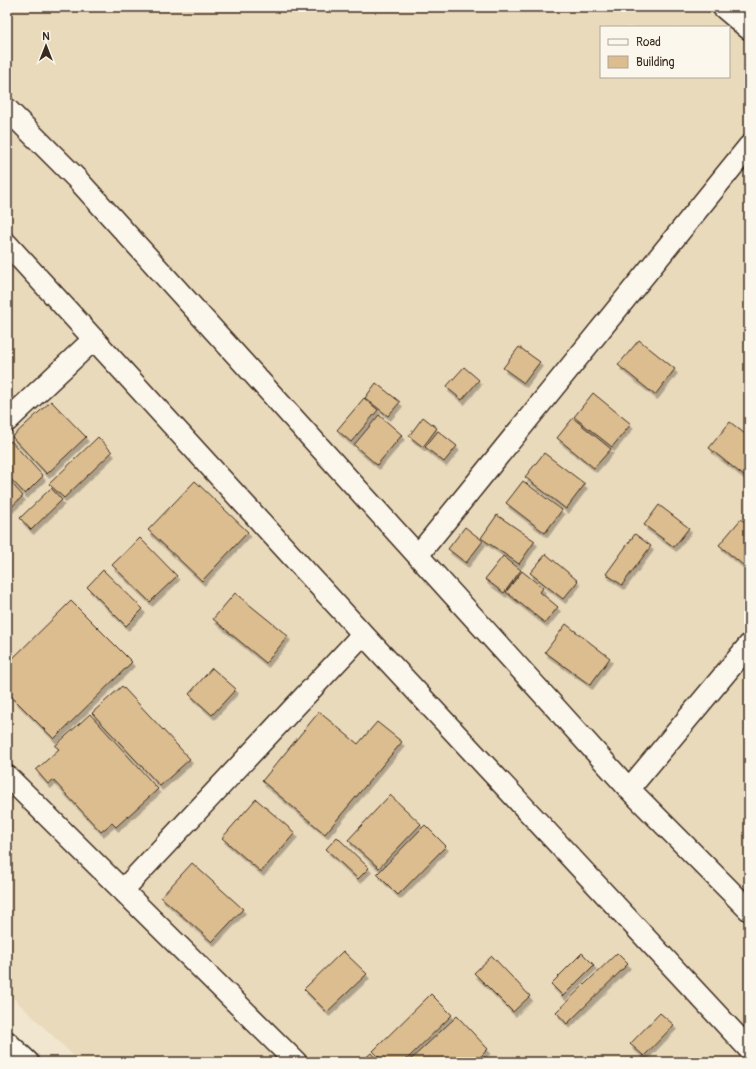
<svg xmlns="http://www.w3.org/2000/svg" width="756" height="1069" font-family="Pangolin,sans-serif">
  <style>
    .built { fill: #eadabc; fill-rule: evenodd }
    .building { fill: #dbbd8f; stroke: #3b2a1e; filter: url(#shadow) }
    .lines { fill: none; stroke-linecap: round; stroke-linejoin: round }
    .minor-casing { stroke: #3b2a1e; stroke-width: 24 }
    .minor { stroke: #fbf7ec; stroke-width: 21 }
  </style>
  <defs>
    <filter id="shadow"><feDropShadow dx="2.5" dy="4.5" stdDeviation="0" flood-color="#0004"/></filter>
  </defs>
  <rect width="100%" height="100%" fill="#f1e6d0"/>
  <filter id="ink" filterUnits="userSpaceOnUse"><feTurbulence type="fractalNoise" baseFrequency=".025" numOctaves="2"/><feDisplacementMap in="SourceGraphic" scale="8" xChannelSelector="R" yChannelSelector="G"/><feConvolveMatrix kernelMatrix="1 2 1 2 8 2 1 2 1" color-interpolation-filters="sRGB"/></filter>
  <g filter="url(#ink)">
    <!-- built -->
    <path class="built" d="M 7,7 L 749,7 L 749,1062 L 80,1062 L 7,992 ZM 601,27 L 729,27 L 729,77 L 601,77 Z"/>
    <!-- building -->
    <path class="building" d="M 639,340 L 675,369 L 655,395 L 618,365 Z
      M 519,347 L 540,362 L 524,383 L 503,368 Z
      M 464,367 L 479,380 L 462,400 L 446,387 Z
      M 376,383 L 400,402 L 388,416 L 365,398 Z
      M 593,393 L 631,424 L 612,447 L 574,417 Z
      M 364,398 L 378,410 L 351,442 L 337,430 Z
      M 51,401 L 86,437 L 47,474 L 12,437 Z
      M 379,415 L 402,435 L 377,465 L 354,445 Z
      M 423,417 L 437,428 L 423,447 L 409,436 Z
      M 573,418 L 611,449 L 594,468 L 557,438 Z
      M 730,422 L 749,437 L 749,480 L 709,448 Z
      M 438,431 L 457,446 L 444,462 L 425,447 Z
      M 98,437 L 112,452 L 64,498 L 49,484 Z
      M 11,441 L 43,476 L 25,494 L 7,475 L 7,445 Z
      M 544,453 L 585,484 L 566,509 L 525,477 Z
      M 7,478 L 23,496 L 7,511 Z
      M 195,481 L 248,532 L 202,581 L 148,530 Z
      M 523,481 L 562,510 L 545,533 L 506,503 Z
      M 51,488 L 62,500 L 31,530 L 20,518 Z
      M 659,505 L 689,528 L 674,547 L 644,525 Z
      M 497,515 L 535,541 L 519,564 L 481,538 Z
      M 741,519 L 749,525 L 749,570 L 719,545 Z
      M 465,527 L 483,541 L 466,563 L 448,549 Z
      M 635,534 L 651,546 L 622,585 L 606,574 Z
      M 140,538 L 177,576 L 150,602 L 112,565 Z
      M 546,554 L 578,581 L 563,599 L 530,573 Z
      M 503,556 L 521,570 L 504,593 L 485,579 Z
      M 103,570 L 143,609 L 126,626 L 87,587 Z
      M 522,571 L 543,588 L 540,592 L 558,607 L 545,623 L 506,592 Z
      M 235,593 L 288,636 L 266,663 L 213,619 Z
      M 71,601 L 132,662 L 54,739 L 7,692 L 7,664 Z
      M 566,624 L 610,658 L 590,685 L 545,652 Z
      M 212,668 L 236,689 L 212,715 L 189,694 Z
      M 122,686 L 190,759 L 160,786 L 92,713 Z
      M 319,712 L 358,744 L 377,722 L 402,742 L 325,834 L 262,781 Z
      M 90,714 L 158,789 L 116,827 L 112,823 L 101,832 L 53,780 L 48,784 L 36,770 L 59,749 L 55,746 Z
      M 390,795 L 421,824 L 379,868 L 348,840 Z
      M 256,799 L 295,833 L 261,872 L 222,838 Z
      M 425,825 L 446,846 L 398,895 L 377,874 Z
      M 337,837 L 369,868 L 358,879 L 326,849 Z
      M 192,863 L 243,909 L 212,942 L 161,897 Z
      M 343,951 L 367,974 L 327,1012 L 304,989 Z
      M 582,953 L 594,965 L 563,996 L 551,984 Z
      M 617,953 L 628,964 L 567,1024 L 556,1012 Z
      M 492,956 L 530,996 L 513,1012 L 474,973 Z
      M 431,994 L 452,1015 L 404,1062 L 384,1062 L 373,1051 Z
      M 660,1013 L 674,1025 L 644,1056 L 630,1044 Z
      M 457,1016 L 488,1049 L 475,1062 L 408,1062 Z
      M 371,1053 L 379,1062 L 361,1062 Z"/>
    <g class="lines">
      <defs>
        <path id="minor" d="M 723,7 L 749,29
          M 7,109 L 77,179 L 629,789 L 749,910
          M 7,244 L 363,634 L 749,1049
          M 7,421 L 94,339
          M 418,555 L 749,146
          M 7,776 L 296,1062
          M 629,789 L 749,645
          M 123,890 L 363,634
          M 7,1042 L 28,1062"/>
      </defs>
      <!-- minor casing -->
      <use href="#minor" class="minor-casing"/>
      <!-- minor -->
      <use href="#minor" class="minor"/>
    </g>
  </g>
  <!-- margin -->
  <rect width="756" height="1069" fill="none" stroke="#fbf7ec" stroke-width="24"/>
  <rect x="12" y="12" width="732" height="1045" fill="none" stroke="#3b2a1e" stroke-width="1.5" filter="url(#ink)"/>
  <!-- legend -->
  <rect x="600" y="26" width="130" height="52" fill="#fbf7ec" stroke="#aea59a"/>
  <rect x="608" y="39" width="20" height="6" fill="#fbf7ec" stroke="#aea59a"/>
  <text x="636" y="46" font-size="12" fill="#3b2a1e">Road</text>
  <rect x="608" y="56" width="20" height="12" fill="#dbbd8f" stroke="#aea59a"/>
  <text x="636" y="66" font-size="12" fill="#3b2a1e">Building</text>
  <!-- north arrow -->
  <g transform="translate(46 46)" stroke="#fbf7ec" stroke-width="3" paint-order="stroke">
  <path d="M0-3L7 15L0 10L-7 15Z" fill="#3b2a1e"/>
  <text y="-6" font-size="11" font-weight="bold" text-anchor="middle" fill="#3b2a1e">N</text>
  </g>
</svg>
